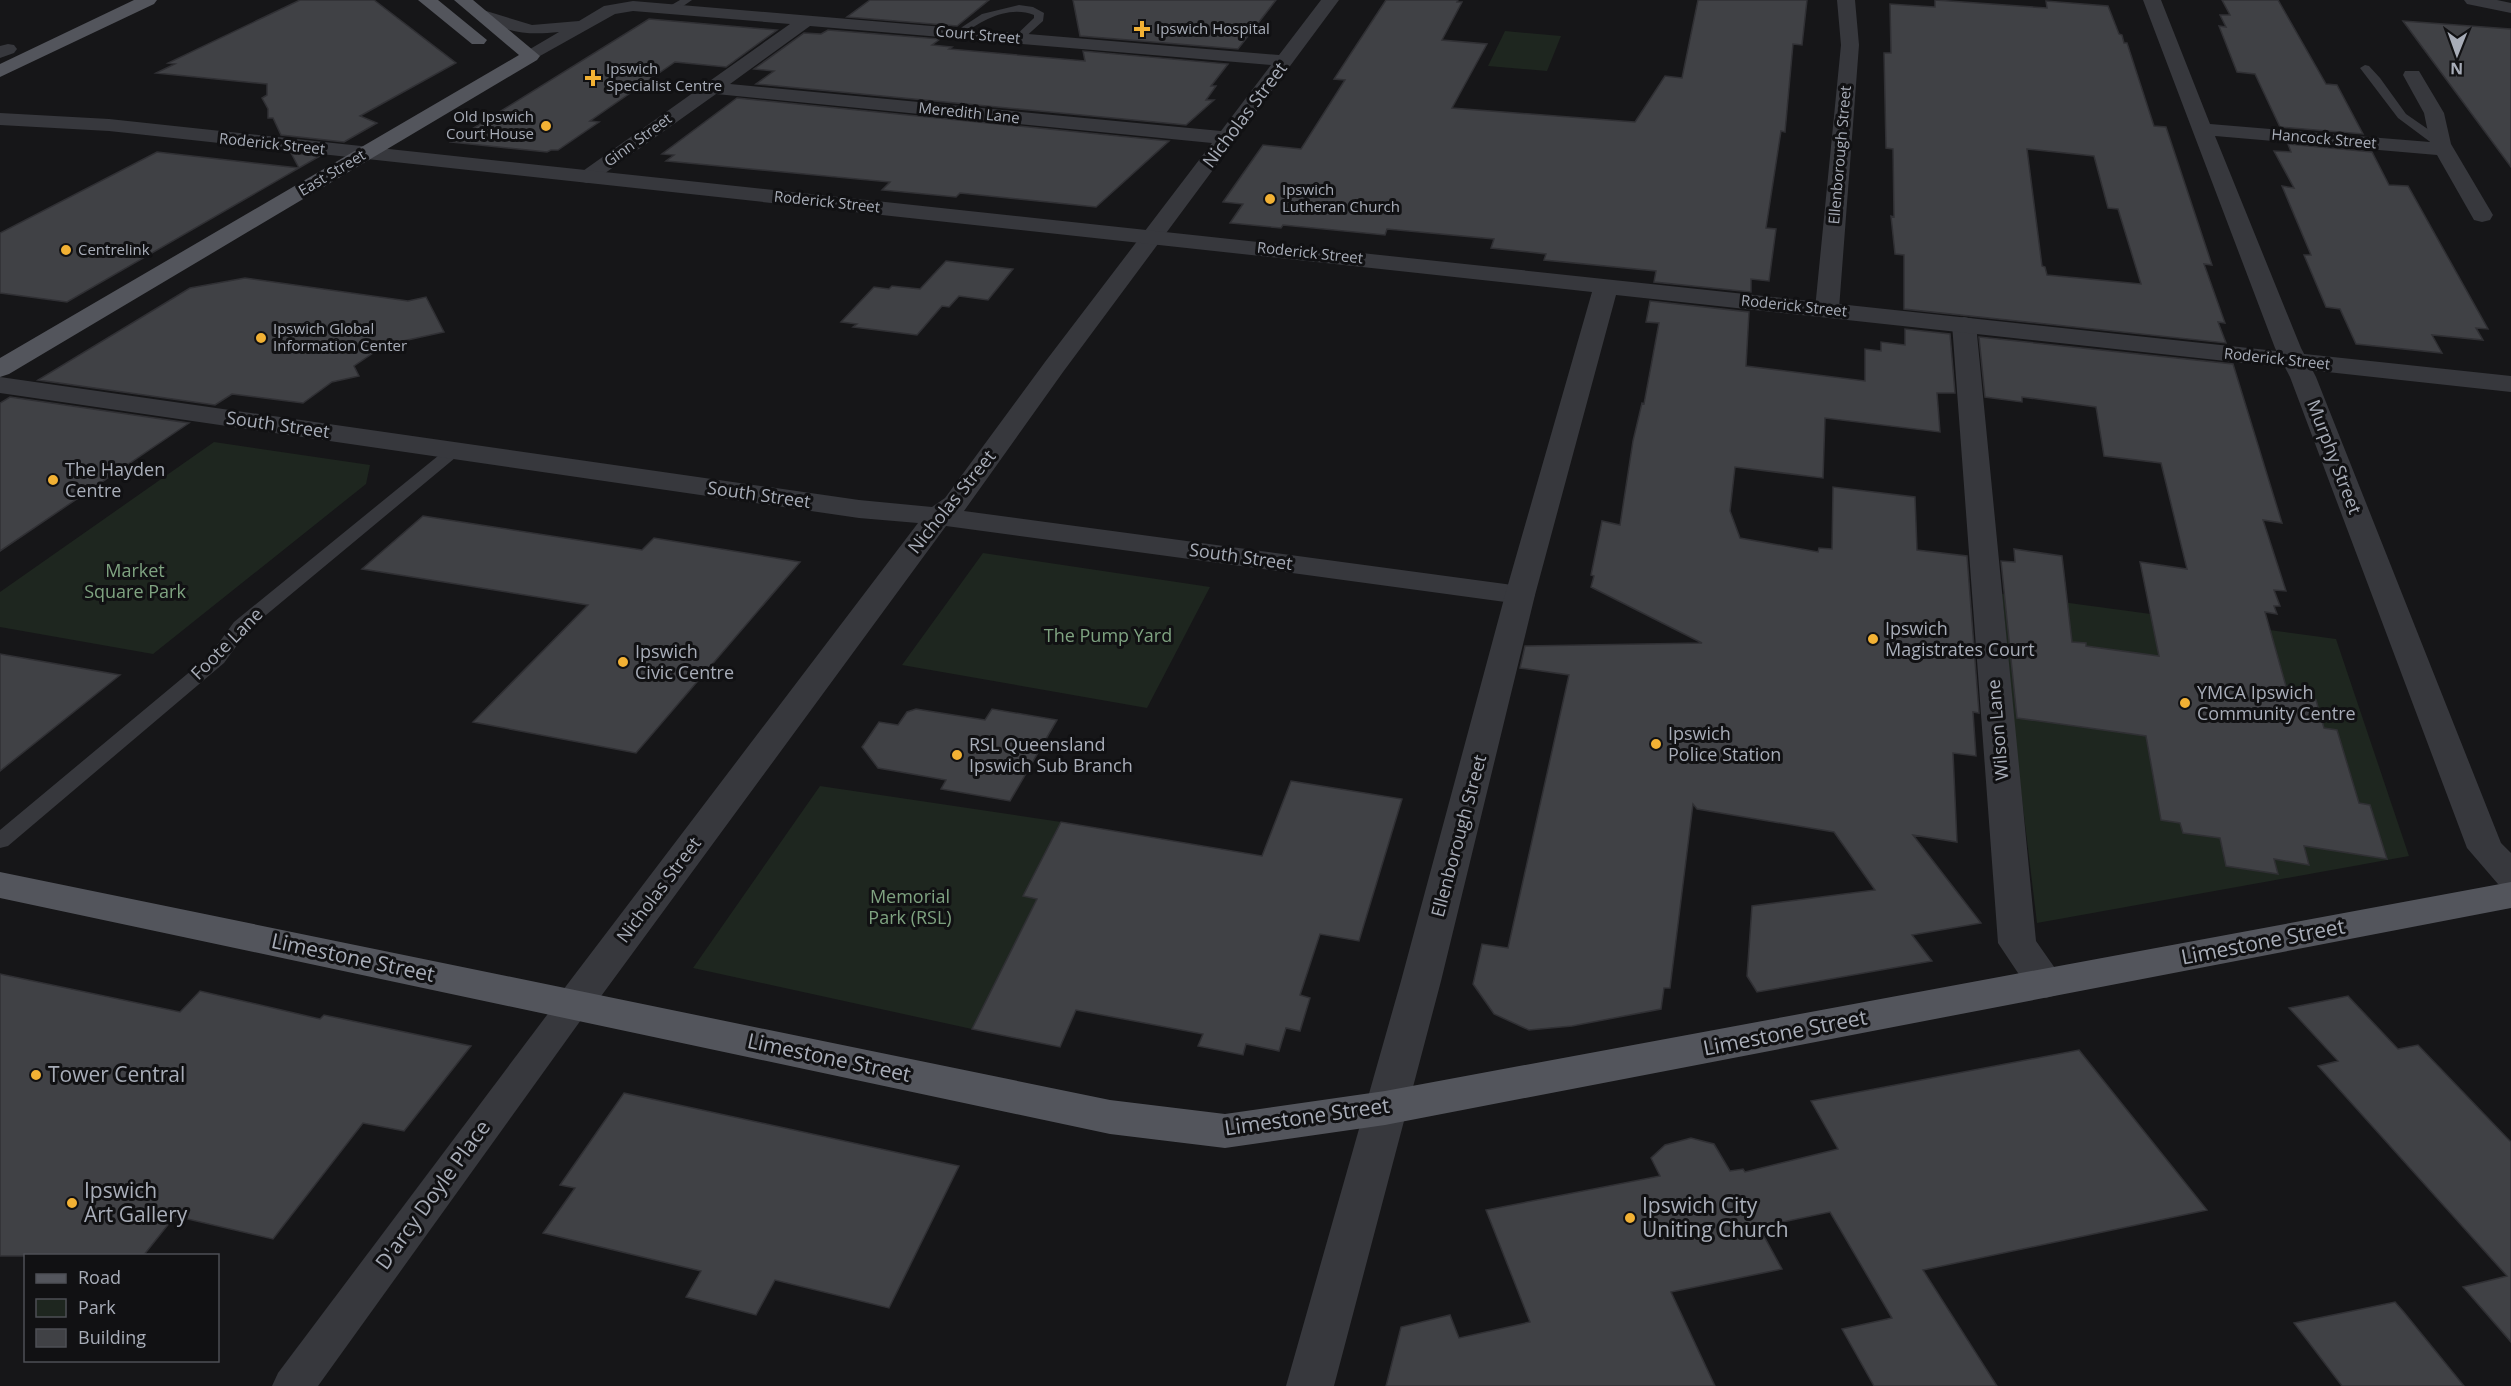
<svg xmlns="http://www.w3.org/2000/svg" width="2511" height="1386" font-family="'Open Sans',sans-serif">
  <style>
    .green { fill: #1e261f }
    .building { fill: #404145; stroke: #303034; stroke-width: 1.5; fill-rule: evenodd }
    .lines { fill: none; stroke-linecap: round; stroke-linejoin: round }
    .service { fill: #37383d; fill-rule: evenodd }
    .pedestrian { fill: #37383d; fill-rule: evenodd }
    .minor { fill: #37383d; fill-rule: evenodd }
    .tertiary { fill: #37383d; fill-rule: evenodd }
    .primary { fill: #53555c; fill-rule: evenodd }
    .poi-dot { fill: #f2b134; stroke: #111113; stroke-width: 2 }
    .labels { text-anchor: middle; stroke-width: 6; stroke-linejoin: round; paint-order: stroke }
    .far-poi-label { font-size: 15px; fill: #a8adb8; stroke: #111113; text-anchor: start }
    .far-street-label { font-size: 15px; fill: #a8adb8; stroke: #111113 }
    .street-label { font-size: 18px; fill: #a8adb8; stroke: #111113 }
    .poi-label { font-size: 18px; fill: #a8adb8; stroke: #111113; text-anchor: start }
    .park-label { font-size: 18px; fill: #7fa381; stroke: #111113 }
    .near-street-label { font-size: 21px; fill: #a8adb8; stroke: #111113 }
    .near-poi-label { font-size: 21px; fill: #a8adb8; stroke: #111113; text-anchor: start }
  </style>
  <rect width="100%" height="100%" fill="#161618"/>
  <!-- green -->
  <path class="green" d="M 1505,31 L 1561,36 L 1547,71 L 1488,66 Z
    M 214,442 L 370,465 L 366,484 L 153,654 L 0,627 L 0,592 Z
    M 983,553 L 1210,587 L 1147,708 L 902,665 Z
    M 2002,594 L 2336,639 L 2409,856 L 2037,923 L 2018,766 Z
    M 820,786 L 1061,822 L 1023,896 L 1037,899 L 972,1029 L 693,968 Z"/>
  <!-- building -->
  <path class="building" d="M 300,0 L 374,0 L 456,63 L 360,116 L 377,123 L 344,142 L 281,135 L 273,118 L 268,118 L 268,109 L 262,98 L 267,95 L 267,84 L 156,73 L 175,64 L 168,63 Z
    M 870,0 L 989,0 L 957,26 L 847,17 Z
    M 1073,0 L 1276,0 L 1238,49 L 1080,36 Z
    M 1386,0 L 1458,0 L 1457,2 L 1462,2 L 1442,40 L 1487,44 L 1452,108 L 1635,122 L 1665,76 L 1682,78 L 1698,0 L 1807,0 L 1802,45 L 1793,44 L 1785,132 L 1781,131 L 1766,228 L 1776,229 L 1769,281 L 1751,279 L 1751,292 L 1654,282 L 1656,271 L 1544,260 L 1546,254 L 1491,248 L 1494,239 L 1387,229 L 1385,235 L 1283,225 L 1281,228 L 1230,223 L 1243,204 L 1223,202 L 1263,145 L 1301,149 L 1345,80 L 1334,79 Z
    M 1935,0 L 2047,8 L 2046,1 L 2108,6 L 2119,34 L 2122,35 L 2124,43 L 2127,43 L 2154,126 L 2166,127 L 2212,265 L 2204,264 L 2225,323 L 2218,322 L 2226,343 L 1904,309 L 1904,255 L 1895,254 L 1891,216 L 1894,217 L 1893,149 L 1886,148 L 1884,53 L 1891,53 L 1890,4 L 1935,7 ZM 2027,149 L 2094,156 L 2108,208 L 2118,209 L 2141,284 L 2047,275 L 2045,267 L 2042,266 Z
    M 2222,0 L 2278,0 L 2326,84 L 2337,85 L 2363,134 L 2280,127 L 2255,74 L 2237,72 L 2219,26 L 2226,27 L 2220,15 L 2230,15 Z
    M 649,19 L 777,30 L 726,67 L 675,62 L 590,121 L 599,122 L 558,150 L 551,150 L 547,152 L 451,142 Z
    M 2403,21 L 2511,29 L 2511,167 Z
    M 828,30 L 940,39 L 932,45 L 952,47 L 949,49 L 1085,61 L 1083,51 L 1228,64 L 1211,86 L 1216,86 L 1206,100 L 1214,100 L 1186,125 L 756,84 L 774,71 L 754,69 L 804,33 L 821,34 Z
    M 737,98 L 1169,141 L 1096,207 L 960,193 L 956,197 L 882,190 L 890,182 L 666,161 L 674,155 L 662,154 Z
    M 2288,144 L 2372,152 L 2389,185 L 2408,186 L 2488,329 L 2476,328 L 2483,340 L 2432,335 L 2442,353 L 2356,344 L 2340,309 L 2326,307 L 2304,255 L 2311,255 L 2282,186 L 2294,188 L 2274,151 L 2291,152 Z
    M 157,152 L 299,168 L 67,302 L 0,293 L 0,233 Z
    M 291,153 L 320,156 L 299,168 Z
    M 946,261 L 1013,269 L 988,300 L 959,296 L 949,307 L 942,306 L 917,335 L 853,327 L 857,324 L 841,322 L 874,287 L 889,289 L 892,286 L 920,289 Z
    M 245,278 L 408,301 L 426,297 L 444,332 L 385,345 L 354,366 L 359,376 L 332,382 L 303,403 L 232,394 L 215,405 L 38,380 L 190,288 Z
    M 1650,301 L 1749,312 L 1746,366 L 1865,381 L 1865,349 L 1881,351 L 1881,342 L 1905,345 L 1905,329 L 1950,334 L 1955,393 L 1937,393 L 1940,432 L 1825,418 L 1823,478 L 1735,467 L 1730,511 L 1740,538 L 1818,552 L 1819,548 L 1832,549 L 1833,487 L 1915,497 L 1917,550 L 1967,556 L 1979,713 L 1973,712 L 1976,756 L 1953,753 L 1957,842 L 1913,835 L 1981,923 L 1912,935 L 1932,961 L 1757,992 L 1747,976 L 1752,906 L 1875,890 L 1834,832 L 1697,809 L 1693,804 L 1670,988 L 1664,988 L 1661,1009 L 1572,1026 L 1529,1030 L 1494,1014 L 1473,984 L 1482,944 L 1508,948 L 1569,675 L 1520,668 L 1525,646 L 1702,643 L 1591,587 L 1594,576 L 1591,575 L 1602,521 L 1620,525 L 1633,441 L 1642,403 L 1644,404 L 1659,323 L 1646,322 Z
    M 1979,337 L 2233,364 L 2282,523 L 2263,520 L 2286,591 L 2274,590 L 2280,606 L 2274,606 L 2277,614 L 2265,612 L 2289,697 L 2316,700 L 2324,728 L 2337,730 L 2359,803 L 2370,805 L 2387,859 L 2304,846 L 2309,865 L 2274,859 L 2278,874 L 2226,866 L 2220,838 L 2183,833 L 2180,823 L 2161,820 L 2146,736 L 2017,718 L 2001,561 L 2015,562 L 2014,549 L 2062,556 L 2072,642 L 2086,643 L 2086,646 L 2159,656 L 2140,562 L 2187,569 L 2161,463 L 2104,456 L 2096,407 L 2022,397 L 2022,402 L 1985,397 Z
    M 10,397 L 189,423 L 0,551 L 0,403 Z
    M 423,516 L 642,550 L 654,538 L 800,562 L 636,753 L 473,722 L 588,605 L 362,569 Z
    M 0,654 L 120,675 L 0,771 Z
    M 916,709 L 985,720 L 992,709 L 1057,720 L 1010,801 L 941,789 L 946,780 L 878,768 L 862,747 L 879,722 L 898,725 L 907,712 Z
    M 1291,781 L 1402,799 L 1359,941 L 1320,934 L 1300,995 L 1310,998 L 1300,1031 L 1286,1028 L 1279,1051 L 1246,1044 L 1243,1055 L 1198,1046 L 1203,1034 L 1076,1010 L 1060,1047 L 972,1029 L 1037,899 L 1023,896 L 1061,822 L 1262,856 Z
    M 0,974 L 180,1012 L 200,991 L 320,1019 L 324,1015 L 471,1046 L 404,1131 L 363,1123 L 273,1239 L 175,1216 L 143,1256 L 0,1256 Z
    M 2348,996 L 2398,1049 L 2418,1045 L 2511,1142 L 2511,1342 L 2463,1287 L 2507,1276 L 2318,1066 L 2338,1061 L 2289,1008 Z
    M 2079,1050 L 2207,1210 L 1923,1270 L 1997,1386 L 1874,1386 L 1842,1329 L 1892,1318 L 1830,1212 L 1759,1227 L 1782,1269 L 1671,1292 L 1715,1386 L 1386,1386 L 1401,1327 L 1450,1315 L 1459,1338 L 1530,1322 L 1486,1210 L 1660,1176 L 1651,1158 L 1665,1145 L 1691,1138 L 1714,1144 L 1730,1171 L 1743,1169 L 1745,1172 L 1838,1149 L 1811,1101 Z
    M 624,1093 L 959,1166 L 889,1308 L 775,1280 L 756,1315 L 686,1297 L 701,1271 L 543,1233 L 575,1188 L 560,1185 Z
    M 2395,1302 L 2403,1311 L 2464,1386 L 2342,1386 L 2294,1323 Z"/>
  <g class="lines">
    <!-- service -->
    <path class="service" d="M 680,0 L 692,0 L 676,11 L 668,11 L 668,7 Z
      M 1019,5 L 1033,7 L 1044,13 L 1043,21 L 1022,40 L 1018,41 L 1013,38 L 1034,18 L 1034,15 C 1009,5 982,20 962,35 L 953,33 L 982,14 Z
      M 2365,65 L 2369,66 L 2380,78 L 2406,114 L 2445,141 L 2445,147 L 2437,147 L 2398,118 L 2360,68 Z
      M 455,445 L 463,450 L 461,453 L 248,630 L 224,663 L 8,846 L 0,848 L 0,830 L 210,655 L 234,622 L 449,447 Z"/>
    <!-- pedestrian -->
    <path class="pedestrian" d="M 574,991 L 586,995 L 591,1004 L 586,1013 L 318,1386 L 272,1386 L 278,1373 L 562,995 Z"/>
    <!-- minor -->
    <path class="minor" d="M 1321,0 L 1339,0 L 1063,372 L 964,511 L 1520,586 L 1531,588 L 1535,595 L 1531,602 L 1520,604 L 946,526 L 588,1014 L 574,1019 L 560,1014 L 554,1004 L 560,994 L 918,523 L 859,518 L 0,393 L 0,377 L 859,500 L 932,507 L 945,498 L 1045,362 L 1212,143 L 716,94 L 594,181 L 587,183 L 580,181 L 576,177 L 580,173 L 790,24 L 633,11 L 615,14 L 531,61 L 525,60 L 522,56 L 525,52 L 559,32 C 523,36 510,31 477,19 L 474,15 L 477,11 L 483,10 L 532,25 L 579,21 L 604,6 L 633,1 L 1279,55 ZM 810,26 L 1271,65 L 1221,131 L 730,84 Z
      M 1837,0 L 1855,0 L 1859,45 L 1839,309 L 1836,314 L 1827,316 L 1818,314 L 1815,309 L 1841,45 Z
      M 2143,0 L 2161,0 L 2210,124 L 2430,142 L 2424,113 L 2403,75 L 2405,71 L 2419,71 L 2444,113 L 2451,144 L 2493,215 L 2490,220 L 2482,222 L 2474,220 L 2437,155 L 2215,136 L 2301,348 L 2316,377 L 2501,843 L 2511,853 L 2511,888 L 2498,884 L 2467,848 L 2290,377 L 2275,348 Z
      M 2464,0 L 2497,0 L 2511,3 L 2511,13 L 2467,4 Z
      M 1964,317 L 1973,319 L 1976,324 L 2036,941 L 2066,984 L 2060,994 L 2046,998 L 2032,994 L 1998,943 L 1952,324 L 1955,319 Z"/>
    <!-- tertiary -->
    <path class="tertiary" d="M 8,44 L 14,45 L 17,49 L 14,53 L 0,58 L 0,46 Z
      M 0,113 L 109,119 L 2511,376 L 2511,392 L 1616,295 L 1535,595 L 1441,981 L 1334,1386 L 1286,1386 L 1401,981 L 1505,595 L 1592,292 L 109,131 L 0,125 Z"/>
    <!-- primary -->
    <path class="primary" d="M 134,0 L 157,0 L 154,4 L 0,77 L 0,64 Z
      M 418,0 L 438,0 L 487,40 L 484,44 L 472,44 Z
      M 454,0 L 473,0 L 540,56 L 537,60 L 9,374 L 0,377 L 0,358 L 519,55 Z
      M 0,872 L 1110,1100 L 1225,1114 L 1385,1091 L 2511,882 L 2511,908 L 1385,1125 L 1225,1148 L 1110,1134 L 0,898 Z"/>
  </g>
  <!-- markers -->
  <g class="poi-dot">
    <path d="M1139 20h6v6h6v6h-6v6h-6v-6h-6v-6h6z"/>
    <path d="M590 69h6v6h6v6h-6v6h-6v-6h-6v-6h6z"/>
    <circle cx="546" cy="126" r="6"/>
    <circle cx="1270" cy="199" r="6"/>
    <circle cx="66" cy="250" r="6"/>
    <circle cx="261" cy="338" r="6"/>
    <circle cx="53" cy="480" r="6"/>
    <circle cx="1873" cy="639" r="6"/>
    <circle cx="623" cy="662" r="6"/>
    <circle cx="2185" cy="703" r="6"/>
    <circle cx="1656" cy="744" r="6"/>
    <circle cx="957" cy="755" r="6"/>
    <circle cx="36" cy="1075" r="6"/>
    <circle cx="72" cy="1203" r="6"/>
    <circle cx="1630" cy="1218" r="6"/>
  </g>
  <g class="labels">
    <!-- far-poi labels -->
    <g class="far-poi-label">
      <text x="1156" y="34">Ipswich Hospital</text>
      <text x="606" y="74">Ipswich<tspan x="606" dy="17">Specialist Centre</tspan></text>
      <text x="534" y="122" text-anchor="end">Old Ipswich<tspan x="534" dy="17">Court House</tspan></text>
      <text x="1282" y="195">Ipswich<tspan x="1282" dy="17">Lutheran Church</tspan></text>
      <text x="78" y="255">Centrelink</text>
      <text x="273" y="334">Ipswich Global<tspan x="273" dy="17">Information Center</tspan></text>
    </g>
    <!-- far-street labels -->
    <g class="far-street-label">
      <text transform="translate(978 35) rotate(5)" y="5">Court Street</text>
      <text transform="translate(969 113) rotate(6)" y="5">Meredith Lane</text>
      <text transform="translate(2324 139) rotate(5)" y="5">Hancock Street</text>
      <text transform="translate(638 140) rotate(-36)" y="5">Ginn Street</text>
      <text transform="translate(272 144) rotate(6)" y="5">Roderick Street</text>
      <text transform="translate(1840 155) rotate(-85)" y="5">Ellenborough Street</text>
      <text transform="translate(332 173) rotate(-31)" y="5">East Street</text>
      <text transform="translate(827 202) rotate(6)" y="5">Roderick Street</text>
      <text transform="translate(1310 253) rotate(6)" y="5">Roderick Street</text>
      <text transform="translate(1794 306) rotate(6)" y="5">Roderick Street</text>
      <text transform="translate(2277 359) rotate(6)" y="5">Roderick Street</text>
    </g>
    <!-- street labels -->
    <g class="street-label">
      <text transform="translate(1245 115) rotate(-53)" y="6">Nicholas Street</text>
      <text transform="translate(278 425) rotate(8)" y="6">South Street</text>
      <text transform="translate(2334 457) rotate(69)" y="6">Murphy Street</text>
      <text transform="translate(759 495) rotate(8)" y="6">South Street</text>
      <text transform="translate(952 502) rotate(-51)" y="6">Nicholas Street</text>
      <text transform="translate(1241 557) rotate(8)" y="6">South Street</text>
      <text transform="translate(227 644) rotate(-45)" y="6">Foote Lane</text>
      <text transform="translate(1998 730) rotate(-95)" y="6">Wilson Lane</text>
      <text transform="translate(1459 836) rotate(-75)" y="6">Ellenborough Street</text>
      <text transform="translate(659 890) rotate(-53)" y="6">Nicholas Street</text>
    </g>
    <!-- poi labels -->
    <g class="poi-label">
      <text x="65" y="476">The Hayden<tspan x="65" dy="21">Centre</tspan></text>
      <text x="1885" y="635">Ipswich<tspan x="1885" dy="21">Magistrates Court</tspan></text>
      <text x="635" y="658">Ipswich<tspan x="635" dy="21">Civic Centre</tspan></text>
      <text x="2197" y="699">YMCA Ipswich<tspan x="2197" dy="21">Community Centre</tspan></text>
      <text x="1668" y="740">Ipswich<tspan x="1668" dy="21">Police Station</tspan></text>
      <text x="969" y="751">RSL Queensland<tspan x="969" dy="21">Ipswich Sub Branch</tspan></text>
    </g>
    <!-- park labels -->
    <g class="park-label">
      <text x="135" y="577">Market<tspan x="135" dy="21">Square Park</tspan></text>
      <text x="1108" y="642">The Pump Yard</text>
      <text x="910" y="903">Memorial<tspan x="910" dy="21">Park (RSL)</tspan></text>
    </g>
    <!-- near-street labels -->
    <g class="near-street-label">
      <text transform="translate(2263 942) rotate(-11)" y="7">Limestone Street</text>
      <text transform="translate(353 958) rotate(12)" y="7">Limestone Street</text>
      <text transform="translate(1785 1033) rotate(-11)" y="7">Limestone Street</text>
      <text transform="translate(829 1058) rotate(12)" y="7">Limestone Street</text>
      <text transform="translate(1307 1117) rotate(-8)" y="7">Limestone Street</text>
      <text transform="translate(433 1195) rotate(-54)" y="7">D'arcy Doyle Place</text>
    </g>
    <!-- near-poi labels -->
    <g class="near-poi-label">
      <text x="48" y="1082">Tower Central</text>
      <text x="84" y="1198">Ipswich<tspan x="84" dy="24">Art Gallery</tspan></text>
      <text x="1642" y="1213">Ipswich City<tspan x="1642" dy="24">Uniting Church</tspan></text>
    </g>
  </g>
  <!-- legend -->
  <rect x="24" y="1254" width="195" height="108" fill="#111113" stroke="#4d4f55" stroke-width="1.5"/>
  <rect x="36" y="1274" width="30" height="9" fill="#53555c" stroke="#4d4f55" stroke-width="1.5"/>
  <text x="78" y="1284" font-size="18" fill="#a8adb8">Road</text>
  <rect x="36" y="1299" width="30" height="18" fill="#1e261f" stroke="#4d4f55" stroke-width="1.5"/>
  <text x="78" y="1314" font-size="18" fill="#a8adb8">Park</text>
  <rect x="36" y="1329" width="30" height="18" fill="#404145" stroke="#4d4f55" stroke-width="1.5"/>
  <text x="78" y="1344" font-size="18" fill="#a8adb8">Building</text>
  <!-- north arrow -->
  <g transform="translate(2457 54) rotate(181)" stroke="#111113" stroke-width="4.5" paint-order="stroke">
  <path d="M0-4.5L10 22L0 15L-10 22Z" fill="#a8adb8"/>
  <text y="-9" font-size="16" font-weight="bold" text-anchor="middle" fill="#a8adb8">N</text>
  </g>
</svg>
